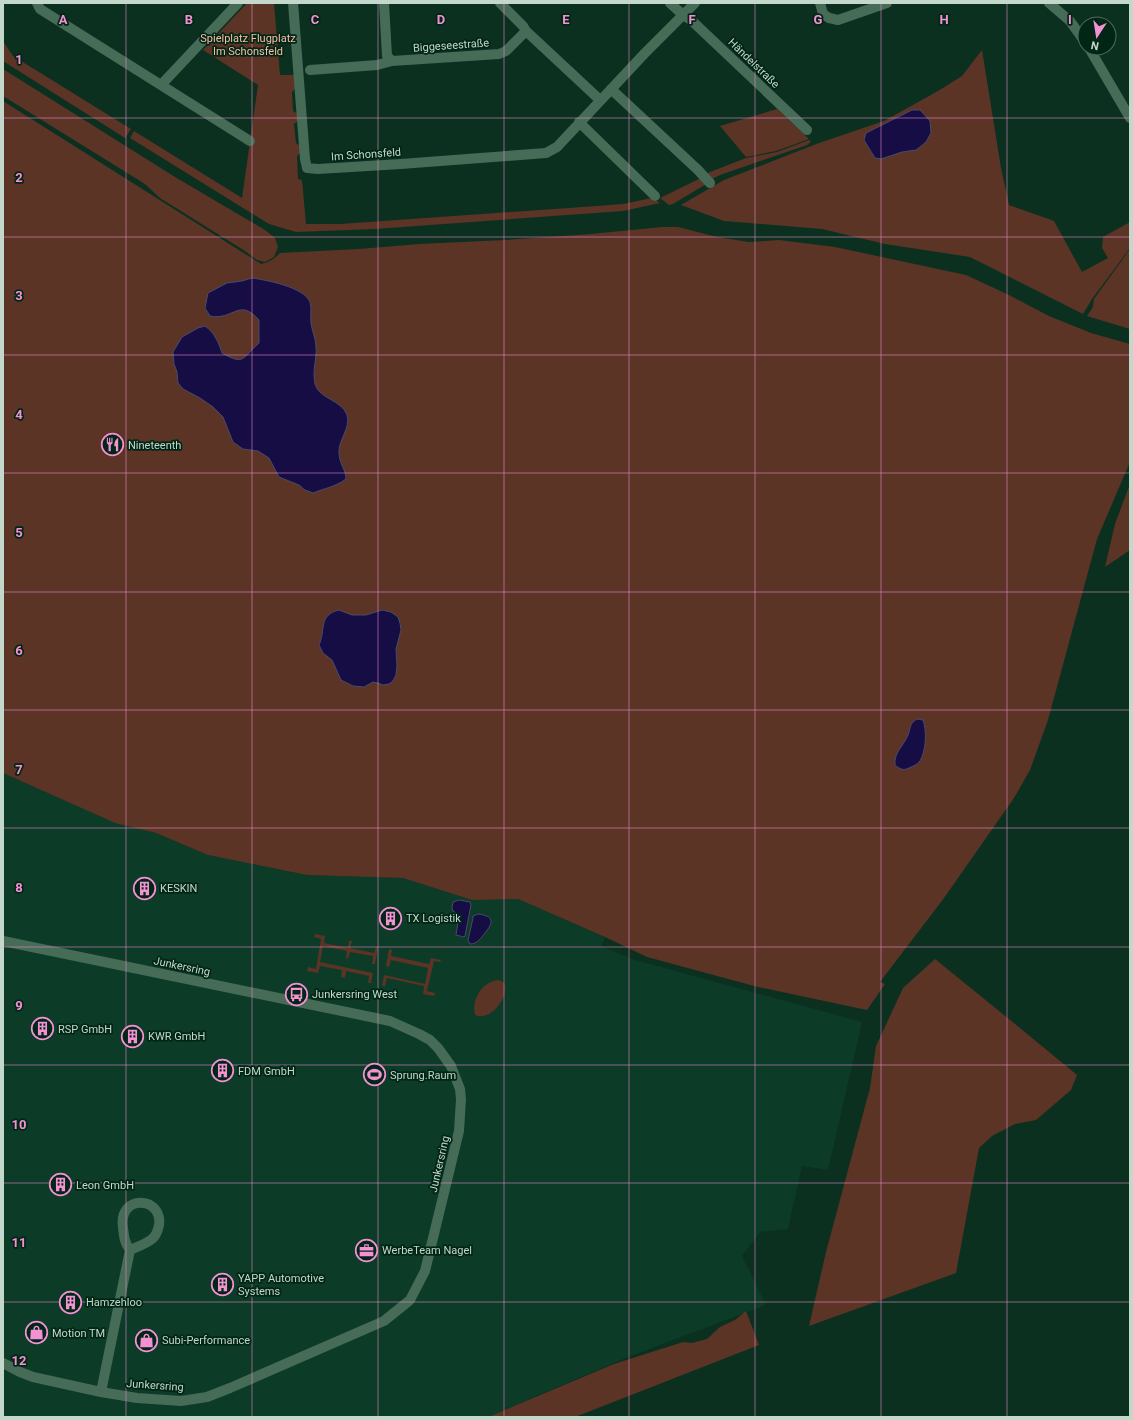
<svg xmlns="http://www.w3.org/2000/svg" width="1133" height="1420" font-family="Roboto,sans-serif">
  <style>
    .built { fill: #0c3b27 }
    .green { fill: #5b3426; fill-rule: evenodd }
    .water { fill: #150d44; stroke: #494a6c }
    .lines { fill: none; stroke-linecap: round; stroke-linejoin: round }
    .minor { stroke: #466b57; stroke-width: 10 }
    .grid { fill: none; stroke: #f491d3; stroke-width: 1; stroke-opacity: 0.55 }
    .labels { text-anchor: middle; stroke-width: 3.5; stroke-linejoin: round; paint-order: stroke }
    .park-label { font-size: 11px; fill: #f9bca7; stroke: #012616 }
    .street-label { font-size: 11px; fill: #c3d7cb; stroke: #012616 }
    .poi-label { font-size: 11px; fill: #c3d7cb; stroke: #012616; text-anchor: start }
    .grid-label { font-size: 13px; text-anchor: middle; font-weight: bold; fill: #f491d3; stroke: #012616; stroke-width: 3.5; stroke-linejoin: round; paint-order: stroke }
  </style>
  <rect width="100%" height="100%" fill="#0b3020"/>
  <!-- built -->
  <path class="built" d="M 3,773 L 115,823 L 156,833 L 208,855 L 307,875 L 403,878 L 472,900 L 518,899 L 605,937 L 601,946 L 632,959 L 862,1022 L 828,1170 L 802,1166 L 788,1229 L 760,1232 L 742,1256 L 766,1305 L 628,1357 L 487,1417 L 3,1417 Z"/>
  <!-- green -->
  <path class="green" d="M 247,3 L 274,3 L 280,75 L 294,75 L 296,88 L 292,92 L 293,111 L 298,114 L 298,121 L 294,124 L 296,143 L 300,146 L 300,153 L 297,156 L 298,179 L 302,180 L 306,224 L 340,224 L 383,221 L 597,206 L 623,204 L 652,198 L 660,203 L 623,211 L 375,229 L 296,232 L 269,224 L 130,138 L 134,131 L 242,198 L 258,85 L 203,50 Z
    M 3,41 L 13,56 L 131,129 L 125,138 L 3,61 Z
    M 982,50 L 1001,168 L 1009,205 L 1054,221 L 1082,272 L 1108,258 L 1102,248 L 1103,237 L 1130,222 L 1130,248 L 1092,299 L 1083,314 L 970,257 L 885,244 L 822,229 L 724,221 L 681,205 L 724,180 L 819,143 L 884,121 L 938,91 L 962,76 ZM 931,133 L 926,142 L 916,150 L 902,152 L 881,159 L 875,158 L 864,140 Z
    M 3,69 L 175,177 L 265,230 L 275,238 L 278,247 L 274,257 L 265,262 L 257,260 L 245,251 L 160,198 L 145,184 L 3,96 Z
    M 3,101 L 261,264 C 270,262 274,259 280,253 L 359,249 L 419,244 L 505,240 L 591,234 L 662,227 L 678,227 L 717,237 L 749,242 L 779,240 L 835,247 L 966,275 L 1011,296 L 1049,316 L 1091,333 L 1130,344 L 1130,462 L 1097,539 L 1048,720 L 1030,770 L 1014,798 L 944,898 L 880,982 L 885,984 L 867,1010 L 758,987 L 647,957 L 605,937 L 518,899 L 472,900 L 403,878 L 307,875 L 208,855 L 156,833 L 115,823 L 3,773 Z
    M 777,109 L 809,139 L 776,151 L 746,157 L 720,126 Z
    M 809,140 L 811,142 L 807,145 L 720,175 L 710,180 L 705,175 L 710,172 L 746,158 L 777,152 Z
    M 703,177 L 708,183 L 673,204 L 669,205 L 660,198 Z
    M 1130,249 L 1130,329 L 1087,316 L 1093,307 L 1094,299 Z
    M 1130,484 L 1130,550 L 1105,567 L 1115,524 Z
    M 315,934 L 325,936 L 324,943 L 348,948 L 349,941 L 352,941 L 350,948 L 374,953 L 376,947 L 378,947 L 375,964 L 372,964 L 373,956 L 350,952 L 348,959 L 346,958 L 347,951 L 323,946 L 320,962 L 373,973 L 371,983 L 368,983 L 369,976 L 346,971 L 345,978 L 341,977 L 342,970 L 320,966 L 318,973 L 307,971 L 308,967 L 316,969 L 321,939 L 314,937 Z
    M 389,949 L 392,950 L 391,956 L 429,964 L 431,958 L 441,960 L 440,962 L 434,961 L 427,991 L 435,993 L 434,996 L 423,994 L 424,986 L 387,978 L 385,986 L 382,986 L 384,975 L 425,984 L 428,968 L 391,960 L 389,967 L 386,966 Z
    M 935,959 L 1015,1024 L 1077,1075 L 1071,1090 L 1036,1120 L 1015,1124 L 992,1136 L 979,1148 L 956,1273 L 809,1326 L 826,1252 L 870,1088 L 876,1046 L 903,988 Z
    M 499,980 L 504,983 C 510,997 490,1022 475,1015 C 471,999 483,981 499,980 Z
    M 746,1311 L 759,1345 L 575,1417 L 488,1417 L 614,1364 L 683,1342 L 692,1343 L 707,1339 L 720,1327 L 735,1320 Z"/>
  <!-- water -->
  <path class="water" d="M 912,110 L 920,110 L 930,121 L 931,133 L 926,142 L 916,150 L 902,152 L 881,159 L 875,158 L 864,140 L 866,133 Z
    M 252,278 C 266,280 304,287 310,302 C 312,308 310,316 311,323 C 312,331 316,339 316,347 C 317,360 312,368 315,384 C 319,399 342,400 347,415 C 351,428 338,440 339,453 C 339,463 346,470 346,479 C 337,486 323,489 313,493 L 305,490 L 299,485 L 279,477 L 269,458 L 258,451 L 243,449 L 233,442 L 223,417 L 213,407 L 200,398 L 183,389 L 178,383 L 177,372 L 174,364 L 173,352 L 182,337 L 198,328 L 205,326 C 214,332 219,343 222,353 C 245,366 242,358 259,343 L 259,320 C 239,297 233,321 210,316 L 205,308 L 208,293 L 227,283 L 242,281 Z
    M 339,610 L 352,615 L 366,615 L 382,610 L 391,612 L 398,617 L 400,623 L 401,630 L 396,649 L 397,666 L 396,675 L 393,681 L 389,684 L 383,685 L 378,683 L 373,682 L 364,687 L 353,686 L 341,680 L 332,660 L 323,653 L 319,645 C 326,630 318,615 339,610 Z
    M 917,719 L 923,720 C 927,731 926,751 920,761 C 917,765 913,766 909,768 C 903,771 900,769 895,765 C 894,752 903,747 908,735 C 911,727 909,724 917,719 Z
    M 459,900 L 470,902 L 471,905 L 465,936 L 464,937 L 456,935 L 459,916 L 458,914 L 453,911 L 452,908 L 453,902 Z
    M 478,914 C 494,916 494,922 485,933 C 481,938 477,944 470,944 L 468,940 L 473,918 L 473,916 Z"/>
  <g class="lines">
    <!-- minor -->
    <path class="minor" d="M 37,3 L 40,9 L 250,141
      M 293,3 L 305,159 L 307,168 L 318,169 L 401,164 L 546,153 L 557,147 L 645,53 L 695,3
      M 384,3 L 387,56 L 392,61
      M 500,3 L 523,26 L 526,31 L 600,100
      M 670,3 L 683,15 L 691,20 L 807,130
      M 820,3 L 823,14 L 829,18 L 838,20 L 887,3
      M 1049,3 L 1070,21 L 1085,42
      M 1089,48 L 1130,118
      M 310,70 L 377,65 L 392,61 L 499,54 L 506,51 L 526,31
      M 161,85 L 238,3
      M 611,89 L 698,170 L 710,183
      M 579,122 L 655,196
      M 3,941 L 390,1021 L 419,1034 L 430,1040 L 438,1048 L 451,1066 L 460,1089 L 461,1099 L 459,1131 L 425,1271 L 410,1300 L 384,1321 L 230,1388 L 207,1397 L 181,1401 L 137,1398 L 101,1392 L 33,1377 L 20,1372 L 3,1363
      M 101,1392 L 130,1250 C 124,1242 124,1236 123,1227 C 118,1194 163,1196 159,1225 C 158,1230 156,1236 152,1239 C 146,1244 137,1247 130,1250"/>
  </g>
  <!-- grid -->
  <path class="grid" d="M 126,3 L 126,1417M 252,3 L 252,1417M 378,3 L 378,1417M 504,3 L 504,1417M 629,3 L 629,1417M 755,3 L 755,1417M 881,3 L 881,1417M 1007,3 L 1007,1417M 3,118 L 1130,118M 3,237 L 1130,237M 3,355 L 1130,355M 3,473 L 1130,473M 3,592 L 1130,592M 3,710 L 1130,710M 3,828 L 1130,828M 3,947 L 1130,947M 3,1065 L 1130,1065M 3,1183 L 1130,1183M 3,1302 L 1130,1302"/>
  <!-- icons -->
  <defs>
    <symbol id="restaurant-ring" viewBox="-11 -11 22 22"><circle r="9.5" fill="#012616" stroke="#f491d3" stroke-width="1.5"/><path d="M-5-6h1v4h1v-4h1v4h1v-4h1v5L-1.5 .5V6h-2V.5L-5-1ZM5-6V6H3V1.5H1.5Q1.5-4 5-6Z" fill="#f491d3"/></symbol>
    <symbol id="building-ring" viewBox="-11 -11 22 22"><circle r="9.5" fill="#012616" stroke="#f491d3" stroke-width="1.5"/><path d="M-4-6H4V6H1V3H-1V6H-4ZM-2.5-4.3h1.7v1.8h-1.7ZM.8-4.3h1.7v1.8H.8ZM-2.5-1h1.7V.8h-1.7ZM.8-1h1.7V.8H.8Z" fill="#f491d3"/></symbol>
    <symbol id="bus-ring" viewBox="-11 -11 22 22"><circle r="9.5" fill="#012616" stroke="#f491d3" stroke-width="1.5"/><path d="M-5-6H5V4H4V6H2V4H-2V6H-4V4H-5ZM-3.5-4V0h7V-4ZM-3.5 1.2v1.5H-2V1.2ZM2 1.2v1.5H3.5V1.2Z" fill="#f491d3"/></symbol>
    <symbol id="stadium-ring" viewBox="-11 -11 22 22"><circle r="9.5" fill="#012616" stroke="#f491d3" stroke-width="1.5"/><path d="M0-5a6.5 5 0 1 0 0 10a6.5 5 0 1 0 0-10ZM-3.5-1.8h7v3.6h-7Z" fill="#f491d3"/></symbol>
    <symbol id="office-ring" viewBox="-11 -11 22 22"><circle r="9.5" fill="#012616" stroke="#f491d3" stroke-width="1.5"/><path d="M-6-3h4V-5.5h4V-3h4V5H-6ZM-1-4.5V-3h2v-1.5ZM-6 0V1H6V0Z" fill="#f491d3"/></symbol>
    <symbol id="shop-ring" viewBox="-11 -11 22 22"><circle r="9.5" fill="#012616" stroke="#f491d3" stroke-width="1.5"/><path d="M-5-2.5h2.3a2.7 3.5 0 0 1 5.4 0H5L5.5 6h-11ZM-1.5-2.5h3a1.5 2.3 0 0 0-3 0Z" fill="#f491d3"/></symbol>
  </defs>
  <g fill-rule="evenodd">
    <use href="#restaurant-ring" x="100" y="432" width="25" height="25"/>
    <use href="#building-ring" x="132" y="876" width="25" height="25"/>
    <use href="#building-ring" x="378" y="906" width="25" height="25"/>
    <use href="#bus-ring" x="284" y="982" width="25" height="25"/>
    <use href="#building-ring" x="30" y="1016" width="25" height="25"/>
    <use href="#building-ring" x="120" y="1024" width="25" height="25"/>
    <use href="#building-ring" x="210" y="1058" width="25" height="25"/>
    <use href="#stadium-ring" x="362" y="1062" width="25" height="25"/>
    <use href="#building-ring" x="48" y="1172" width="25" height="25"/>
    <use href="#office-ring" x="354" y="1238" width="25" height="25"/>
    <use href="#building-ring" x="210" y="1272" width="25" height="25"/>
    <use href="#building-ring" x="58" y="1290" width="25" height="25"/>
    <use href="#shop-ring" x="24" y="1320" width="25" height="25"/>
    <use href="#shop-ring" x="134" y="1328" width="25" height="25"/>
  </g>
  <g class="labels">
    <!-- park labels -->
    <g class="park-label">
      <text x="248" y="42">Spielplatz Flugplatz<tspan x="248" dy="13">Im Schonsfeld</tspan></text>
    </g>
    <!-- street labels -->
    <g class="street-label">
      <text transform="translate(451 45) rotate(-4)" y="4">Biggeseestraße</text>
      <text transform="translate(754 63) rotate(44)" y="4">Händelstraße</text>
      <text transform="translate(366 154) rotate(-4)" y="4">Im Schonsfeld</text>
      <text transform="translate(182 966) rotate(12)" y="4">Junkersring</text>
      <text transform="translate(439 1164) rotate(-77)" y="4">Junkersring</text>
      <text transform="translate(155 1385) rotate(4)" y="4">Junkersring</text>
    </g>
    <!-- poi labels -->
    <g class="poi-label">
      <text x="128" y="449">Nineteenth</text>
      <text x="160" y="892">KESKIN</text>
      <text x="406" y="922">TX Logistik</text>
      <text x="312" y="998">Junkersring West</text>
      <text x="58" y="1033">RSP GmbH</text>
      <text x="148" y="1040">KWR GmbH</text>
      <text x="238" y="1075">FDM GmbH</text>
      <text x="390" y="1079">Sprung.Raum</text>
      <text x="76" y="1189">Leon GmbH</text>
      <text x="382" y="1254">WerbeTeam Nagel</text>
      <text x="238" y="1282">YAPP Automotive<tspan x="238" dy="13">Systems</tspan></text>
      <text x="86" y="1306">Hamzehloo</text>
      <text x="52" y="1337">Motion TM</text>
      <text x="162" y="1344">Subi-Performance</text>
    </g>
  </g>
  <g class="grid-label">
    <text x="63" y="24">A</text>
    <text x="189" y="24">B</text>
    <text x="315" y="24">C</text>
    <text x="441" y="24">D</text>
    <text x="566" y="24">E</text>
    <text x="692" y="24">F</text>
    <text x="818" y="24">G</text>
    <text x="944" y="24">H</text>
    <text x="1070" y="24">I</text>
    <text x="19" y="64">1</text>
    <text x="19" y="182">2</text>
    <text x="19" y="300">3</text>
    <text x="19" y="419">4</text>
    <text x="19" y="537">5</text>
    <text x="19" y="655">6</text>
    <text x="19" y="774">7</text>
    <text x="19" y="892">8</text>
    <text x="19" y="1010">9</text>
    <text x="19" y="1129">10</text>
    <text x="19" y="1247">11</text>
    <text x="19" y="1365">12</text>
  </g>
  <!-- border -->
  <rect width="1133" height="1420" fill="none" stroke="#c3d7cb" stroke-width="8"/>
  <!-- north arrow -->
  <g transform="translate(1097 36) rotate(192)"><circle r="19" fill="#012616" stroke="#4f6d5e"/>
  <path d="M0-3L7 15L0 10L-7 15Z" fill="#f491d3"/>
  <text y="-6" font-size="11" font-weight="bold" text-anchor="middle" fill="#c3d7cb">N</text>
  </g>
</svg>
